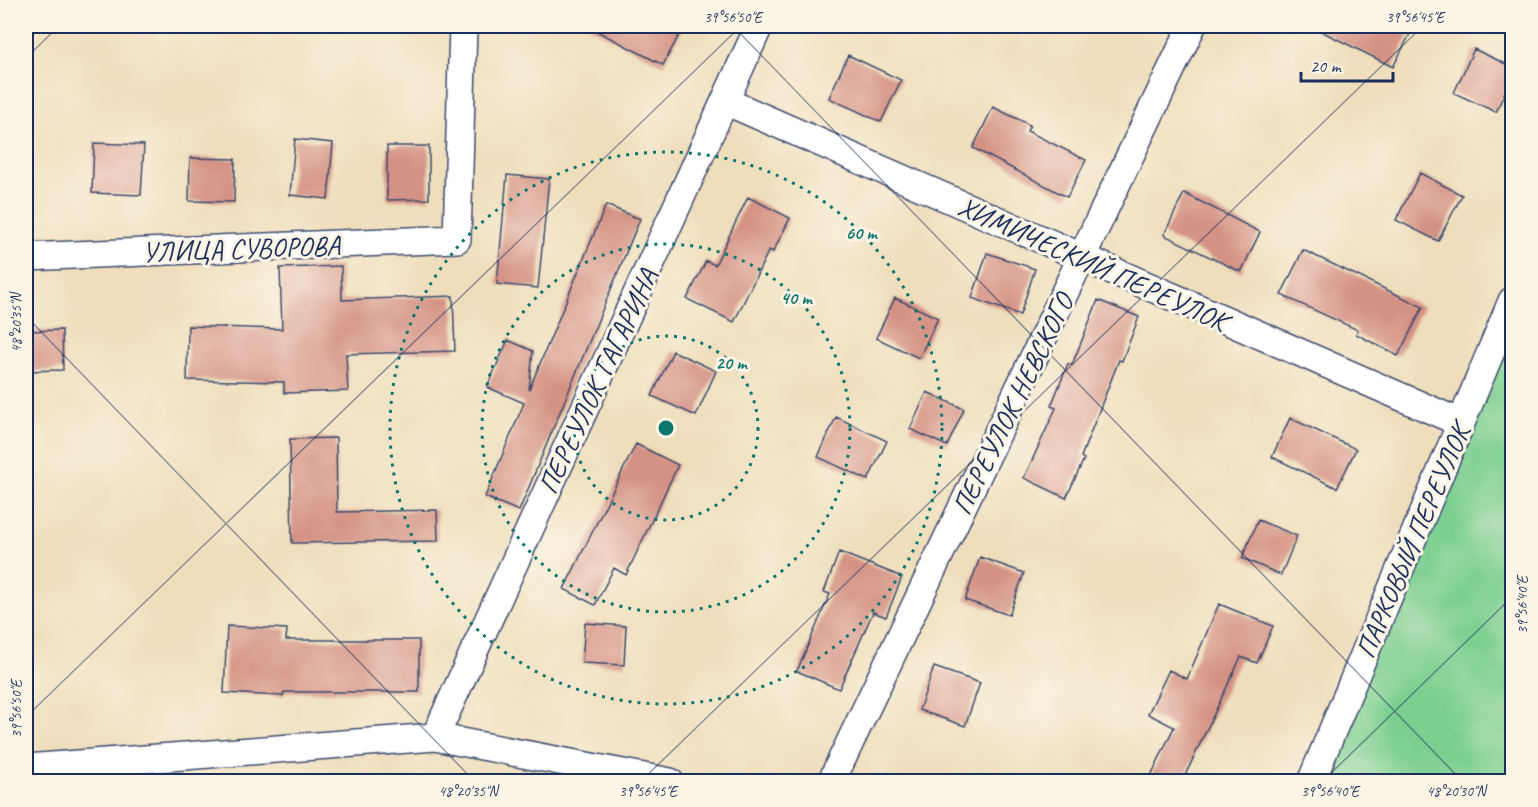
<svg xmlns="http://www.w3.org/2000/svg" width="1538" height="807" font-family="Caveat,sans-serif">
  <style>
    .green { fill: #7ccf91; stroke: #4c7f78; stroke-width: 1.5 }
    .building { fill: #d49284 }
    .lines { fill: none; stroke-linecap: round; stroke-linejoin: round }
    .minor-casing { stroke: #3b496c; stroke-width: 30 }
    .minor { stroke: #fff; stroke-width: 27 }
    .ticks { fill: none; stroke: #1b2f5e; stroke-width: 1.5; stroke-opacity: 0.45 }
    .ring { fill: none; stroke: #0f766e; stroke-width: 3; stroke-dasharray: 3 6 }
    .labels { text-anchor: middle; stroke-width: 6; stroke-linejoin: round; paint-order: stroke }
    .street-label { font-size: 28px; fill: #1b2f5e; stroke: #fcf5e5 }
    .centre { fill: #0f766e; stroke: #fcf5e5; stroke-width: 3 }
    .ring-label { font-size: 18px; text-anchor: middle; font-weight: bold; fill: #0f766e; stroke: #fcf5e5; stroke-width: 6; stroke-linejoin: round; paint-order: stroke }
    .neatline { fill: none; stroke: #1b2f5e; stroke-width: 2 }
    .ticks-label { font-size: 15px; text-anchor: middle; fill: #1b2f5e }
  </style>
  <rect width="100%" height="100%" fill="#fcf5e5"/>
  <filter id="ink" filterUnits="userSpaceOnUse"><feTurbulence type="fractalNoise" baseFrequency=".0167" numOctaves="2"/><feDisplacementMap in="SourceGraphic" scale="12" xChannelSelector="R" yChannelSelector="G"/><feConvolveMatrix kernelMatrix="1 2 1 2 8 2 1 2 1" color-interpolation-filters="sRGB"/></filter>
  <filter id="wash" filterUnits="userSpaceOnUse"><feTurbulence type="fractalNoise" baseFrequency=".008" numOctaves="4" result="noise"/><feDisplacementMap in="SourceGraphic" scale="24" xChannelSelector="R" yChannelSelector="G"/><feGaussianBlur stdDeviation="1.35" result="paint"/><feColorMatrix in="noise" values="0 0 0 0 0 0 0 0 0 0 0 0 0 0 0 0 0 1.4 0 .05"/><feComposite in="paint" operator="in"/></filter>
  <g filter="url(#wash)">
    <rect width="100%" height="100%" fill="#eedebc"/>
    <!-- green -->
    <path class="green" d="M 1512,334 L 1512,781 L 1312,781 Z"/>
    <g id="blocks">
      <!-- building -->
      <path class="building" d="M 587,26 L 684,26 L 663,65 Z
        M 1311,26 L 1414,26 L 1393,67 Z
        M 1474,49 L 1512,67 L 1512,76 L 1496,112 L 1454,93 Z
        M 848,55 L 901,80 L 881,122 L 829,98 Z
        M 993,107 L 1030,125 L 1027,131 L 1086,160 L 1067,197 L 973,148 Z
        M 295,139 L 333,143 L 328,199 L 290,195 Z
        M 94,143 L 144,145 L 141,195 L 92,193 Z
        M 387,146 L 429,146 L 429,199 L 387,200 Z
        M 190,158 L 235,159 L 234,202 L 189,201 Z
        M 1420,173 L 1462,195 L 1438,241 L 1396,220 Z
        M 507,175 L 549,179 L 538,288 L 497,284 Z
        M 1184,193 L 1260,232 L 1241,272 L 1164,235 Z
        M 748,197 L 790,218 L 773,252 L 769,250 L 734,322 L 687,299 L 706,261 L 715,265 Z
        M 606,205 L 640,219 L 519,511 L 485,497 L 524,403 L 487,387 L 508,340 L 533,351 L 529,390 Z
        M 1303,250 L 1423,307 L 1398,356 L 1356,334 L 1358,330 L 1281,295 Z
        M 987,253 L 1035,269 L 1020,315 L 972,298 Z
        M 341,266 L 342,300 L 453,296 L 455,351 L 346,354 L 348,391 L 284,393 L 284,382 L 187,380 L 188,326 L 282,329 L 280,268 Z
        M 895,298 L 938,318 L 919,358 L 876,338 Z
        M 1098,300 L 1139,317 L 1122,361 L 1119,360 L 1081,457 L 1084,459 L 1066,498 L 1024,478 L 1056,408 L 1051,406 L 1068,364 L 1072,365 Z
        M 62,330 L 63,370 L 26,371 L 26,331 Z
        M 673,351 L 716,371 L 696,416 L 652,396 Z
        M 927,392 L 964,409 L 947,446 L 910,429 Z
        M 836,417 L 887,441 L 868,480 L 818,457 Z
        M 1290,418 L 1356,449 L 1337,488 L 1272,457 Z
        M 336,438 L 337,512 L 437,510 L 438,541 L 292,543 L 290,439 Z
        M 636,444 L 678,465 L 626,575 L 614,568 L 595,605 L 564,589 Z
        M 1258,520 L 1297,536 L 1281,575 L 1242,558 Z
        M 839,552 L 902,577 L 886,617 L 873,612 L 839,689 L 797,671 L 830,594 L 824,592 Z
        M 980,557 L 1024,573 L 1009,615 L 965,600 Z
        M 1219,604 L 1273,626 L 1257,663 L 1241,657 L 1182,782 L 1148,782 L 1174,727 L 1148,714 L 1169,670 L 1187,679 Z
        M 585,623 L 626,626 L 624,665 L 582,663 Z
        M 227,626 L 287,629 L 286,640 L 419,640 L 419,692 L 284,692 L 283,696 L 224,693 Z
        M 934,667 L 980,683 L 965,726 L 919,710 Z"/>
    </g>
  </g>
  <g filter="url(#ink)">
    <use href="#blocks" fill-opacity="0" stroke="#3b496c" stroke-width="1.5"/>
    <g class="lines">
      <defs>
        <path id="minor" d="M 725,101 L 1461,423
          M 26,257 L 457,239 L 463,26
          M 435,737 L 759,26
          M 26,768 L 435,737 L 670,782
          M 831,782 L 1192,26
          M 1311,782 L 1512,301"/>
      </defs>
      <!-- minor casing -->
      <use href="#minor" class="minor-casing"/>
      <!-- minor -->
      <use href="#minor" class="minor"/>
    </g>
  </g>
  <!-- ticks -->
  <path class="ticks" d="M 733,26 L 1463,782M 26,58 L 59,26M 26,316 L 475,782M 26,717 L 741,26M 640,782 L 1423,26M 1322,782 L 1512,597"/>
  <!-- distance rings -->
  <g class="ring">
    <circle cx="666" cy="428" r="92"/>
    <circle cx="666" cy="428" r="184"/>
    <circle cx="666" cy="428" r="276"/>
  </g>
  <g class="labels">
    <!-- street labels -->
    <g class="street-label">
      <text transform="translate(241 248) rotate(-2)" y="10">УЛИЦА СУВОРОВА</text>
      <text transform="translate(1093 263) rotate(24)" y="10">ХИМИЧЕСКИЙ ПЕРЕУЛОК</text>
      <text transform="translate(597 381) rotate(-65)" y="10">ПЕРЕУЛОК ГАГАРИНА</text>
      <text transform="translate(1012 404) rotate(-64)" y="10">ПЕРЕУЛОК НЕВСКОГО</text>
      <text transform="translate(1412 541) rotate(-67)" y="10">ПАРКОВЫЙ ПЕРЕУЛОК</text>
    </g>
  </g>
  <circle cx="666" cy="428" r="9" class="centre"/>
  <g class="ring-label">
    <text x="861" y="239">60 m</text>
    <text x="796" y="304">40 m</text>
    <text x="731" y="369">20 m</text>
  </g>
  <!-- margin -->
  <rect width="1538" height="807" fill="none" stroke="#fcf5e5" stroke-width="66"/>
  <!-- scale -->
  <path d="M1301 72v9h92v-9" fill="none" stroke="#1b2f5e" stroke-width="3"/>
  <text x="1310" y="72" font-size="18" fill="#1b2f5e" stroke="#fcf5e5" stroke-width="4.5" paint-order="stroke">20 m</text>
  <rect x="33" y="33" width="1472" height="741" class="neatline"/>
  <g class="ticks-label">
    <text x="733" y="22">39°56'50"E</text>
    <text x="1415" y="22">39°56'45"E</text>
    <text transform="translate(16 323) rotate(-90)" y="5">48°20'35"N</text>
    <text transform="translate(1522 605) rotate(-90)" y="5">39°56'40"E</text>
    <text transform="translate(16 709) rotate(-90)" y="5">39°56'50"E</text>
    <text x="468" y="796">48°20'35"N</text>
    <text x="648" y="796">39°56'45"E</text>
    <text x="1330" y="796">39°56'40"E</text>
    <text x="1456" y="796">48°20'30"N</text>
  </g>
</svg>
